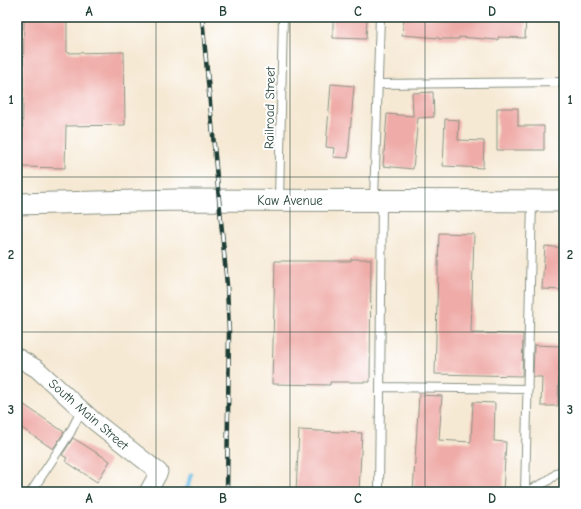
<svg xmlns="http://www.w3.org/2000/svg" width="581" height="509" font-family="'Comic Neue',sans-serif">
  <style>
    .lines { fill: none; stroke-linecap: round; stroke-linejoin: round }
    .stream { stroke: #69bde6; stroke-width: 5 }
    .building { fill: #efaba7 }
    .service-casing { stroke: #8a9384; stroke-width: 10 }
    .minor-casing { stroke: #8a9384; stroke-width: 19 }
    .tertiary-casing { stroke: #8a9384; stroke-width: 23 }
    .service { stroke: #fff; stroke-width: 8 }
    .minor { stroke: #fff; stroke-width: 17 }
    .tertiary { stroke: #fff; stroke-width: 21 }
    .rail-casing { stroke: #1f3d34; stroke-width: 4.5 }
    .rail { stroke: #fff; stroke-width: 3; stroke-dasharray: 9; stroke-linecap: butt }
    .grid { fill: none; stroke: #1f3d34; stroke-width: 1; stroke-opacity: 0.55 }
    .labels { text-anchor: middle; stroke-width: 4; stroke-linejoin: round; paint-order: stroke }
    .street-label { font-size: 13px; fill: #1f3d34; stroke: #fff }
    .neatline { fill: none; stroke: #1f3d34; stroke-width: 1.5 }
    .grid-label { font-size: 13px; text-anchor: middle; font-weight: bold; fill: #1f3d34 }
  </style>
  <rect width="100%" height="100%" fill="#fff"/>
  <filter id="ink" filterUnits="userSpaceOnUse"><feTurbulence type="fractalNoise" baseFrequency=".025" numOctaves="2"/><feDisplacementMap in="SourceGraphic" scale="8" xChannelSelector="R" yChannelSelector="G"/><feConvolveMatrix kernelMatrix="1 2 1 2 8 2 1 2 1" color-interpolation-filters="sRGB"/></filter>
  <filter id="wash" filterUnits="userSpaceOnUse"><feTurbulence type="fractalNoise" baseFrequency=".012" numOctaves="4" result="noise"/><feDisplacementMap in="SourceGraphic" scale="16" xChannelSelector="R" yChannelSelector="G"/><feGaussianBlur stdDeviation="0.9" result="paint"/><feColorMatrix in="noise" values="0 0 0 0 0 0 0 0 0 0 0 0 0 0 0 0 0 1.4 0 .05"/><feComposite in="paint" operator="in"/></filter>
  <g filter="url(#wash)">
    <rect width="100%" height="100%" fill="#f6e9d4"/>
    <g class="lines">
      <!-- stream -->
      <path class="stream" d="M 180,492 L 188,488 L 191,475"/>
    </g>
    <g id="blocks">
      <!-- building -->
      <path class="building" d="M 24,17 L 67,17 L 67,53 L 124,52 L 125,125 L 66,126 L 65,168 L 22,167 Z
        M 333,17 L 367,17 L 366,39 L 333,38 Z
        M 404,17 L 439,19 L 439,17 L 526,17 L 525,38 L 498,37 L 498,40 L 459,37 L 459,39 L 439,39 L 439,38 L 402,35 Z
        M 331,84 L 354,86 L 348,158 L 333,157 L 334,148 L 326,147 Z
        M 433,92 L 434,117 L 418,118 L 413,169 L 383,166 L 387,114 L 413,116 L 412,93 Z
        M 497,108 L 518,108 L 518,126 L 544,126 L 544,150 L 497,150 Z
        M 445,119 L 459,120 L 458,140 L 484,141 L 483,168 L 443,166 Z
        M 439,233 L 474,234 L 471,333 L 523,334 L 522,376 L 435,374 Z
        M 545,246 L 564,248 L 563,290 L 542,289 Z
        M 351,259 L 371,259 L 370,382 L 330,382 L 330,385 L 272,384 L 275,261 L 351,261 Z
        M 534,345 L 560,346 L 558,406 L 541,406 L 542,377 L 533,377 Z
        M 419,395 L 442,396 L 439,440 L 471,442 L 473,402 L 495,403 L 494,441 L 506,442 L 503,492 L 413,492 Z
        M 17,400 L 64,432 L 53,449 L 17,425 Z
        M 299,430 L 362,433 L 359,492 L 296,492 Z
        M 73,438 L 110,461 L 97,482 L 65,461 L 67,458 L 62,455 Z"/>
    </g>
  </g>
  <g filter="url(#ink)">
    <use href="#blocks" fill-opacity="0" stroke="#8a9384" stroke-width="1"/>
    <g class="lines">
      <defs>
        <path id="service" d="M 378,84 L 564,82
          M 279,200 L 283,17
          M 374,200 L 380,17
          M 380,387 L 528,389
          M 31,492 L 70,433 L 82,409
          M 379,492 L 382,201
          M 525,492 L 532,202
          M 525,492 L 546,482 L 564,468"/>
        <path id="minor" d="M 17,357 L 37,369 L 94,421 L 159,472 L 148,492"/>
        <path id="tertiary" d="M 17,204 L 177,200 L 564,201"/>
      </defs>
      <!-- service casing -->
      <use href="#service" class="service-casing"/>
      <!-- minor casing -->
      <use href="#minor" class="minor-casing"/>
      <!-- tertiary casing -->
      <use href="#tertiary" class="tertiary-casing"/>
      <!-- service -->
      <use href="#service" class="service"/>
      <!-- minor -->
      <use href="#minor" class="minor"/>
      <!-- tertiary -->
      <use href="#tertiary" class="tertiary"/>
      <defs>
        <path id="rail" d="M 202,17 L 227,285 L 229,332 L 227,492"/>
      </defs>
      <!-- rail casing -->
      <use href="#rail" class="rail-casing"/>
      <!-- rail -->
      <use href="#rail" class="rail"/>
    </g>
  </g>
  <!-- grid -->
  <path class="grid" d="M 156,17 L 156,492M 290,17 L 290,492M 425,17 L 425,492M 17,177 L 564,177M 17,332 L 564,332"/>
  <g class="labels">
    <!-- street labels -->
    <g class="street-label">
      <text transform="translate(269 108) rotate(-89)" y="5">Railroad Street</text>
      <text x="290" y="205">Kaw Avenue</text>
      <text transform="translate(89 414) rotate(41)" y="5">South Main Street</text>
    </g>
  </g>
  <!-- margin -->
  <rect width="581" height="509" fill="none" stroke="#fff" stroke-width="44"/>
  <rect x="22" y="22" width="537" height="465" class="neatline"/>
  <g class="grid-label">
    <text x="89" y="16">A</text>
    <text x="223" y="16">B</text>
    <text x="358" y="16">C</text>
    <text x="492" y="16">D</text>
    <text x="11" y="104">1</text>
    <text x="570" y="104">1</text>
    <text x="11" y="259">2</text>
    <text x="570" y="259">2</text>
    <text x="11" y="414">3</text>
    <text x="570" y="414">3</text>
    <text x="89" y="503">A</text>
    <text x="223" y="503">B</text>
    <text x="358" y="503">C</text>
    <text x="492" y="503">D</text>
  </g>
</svg>
